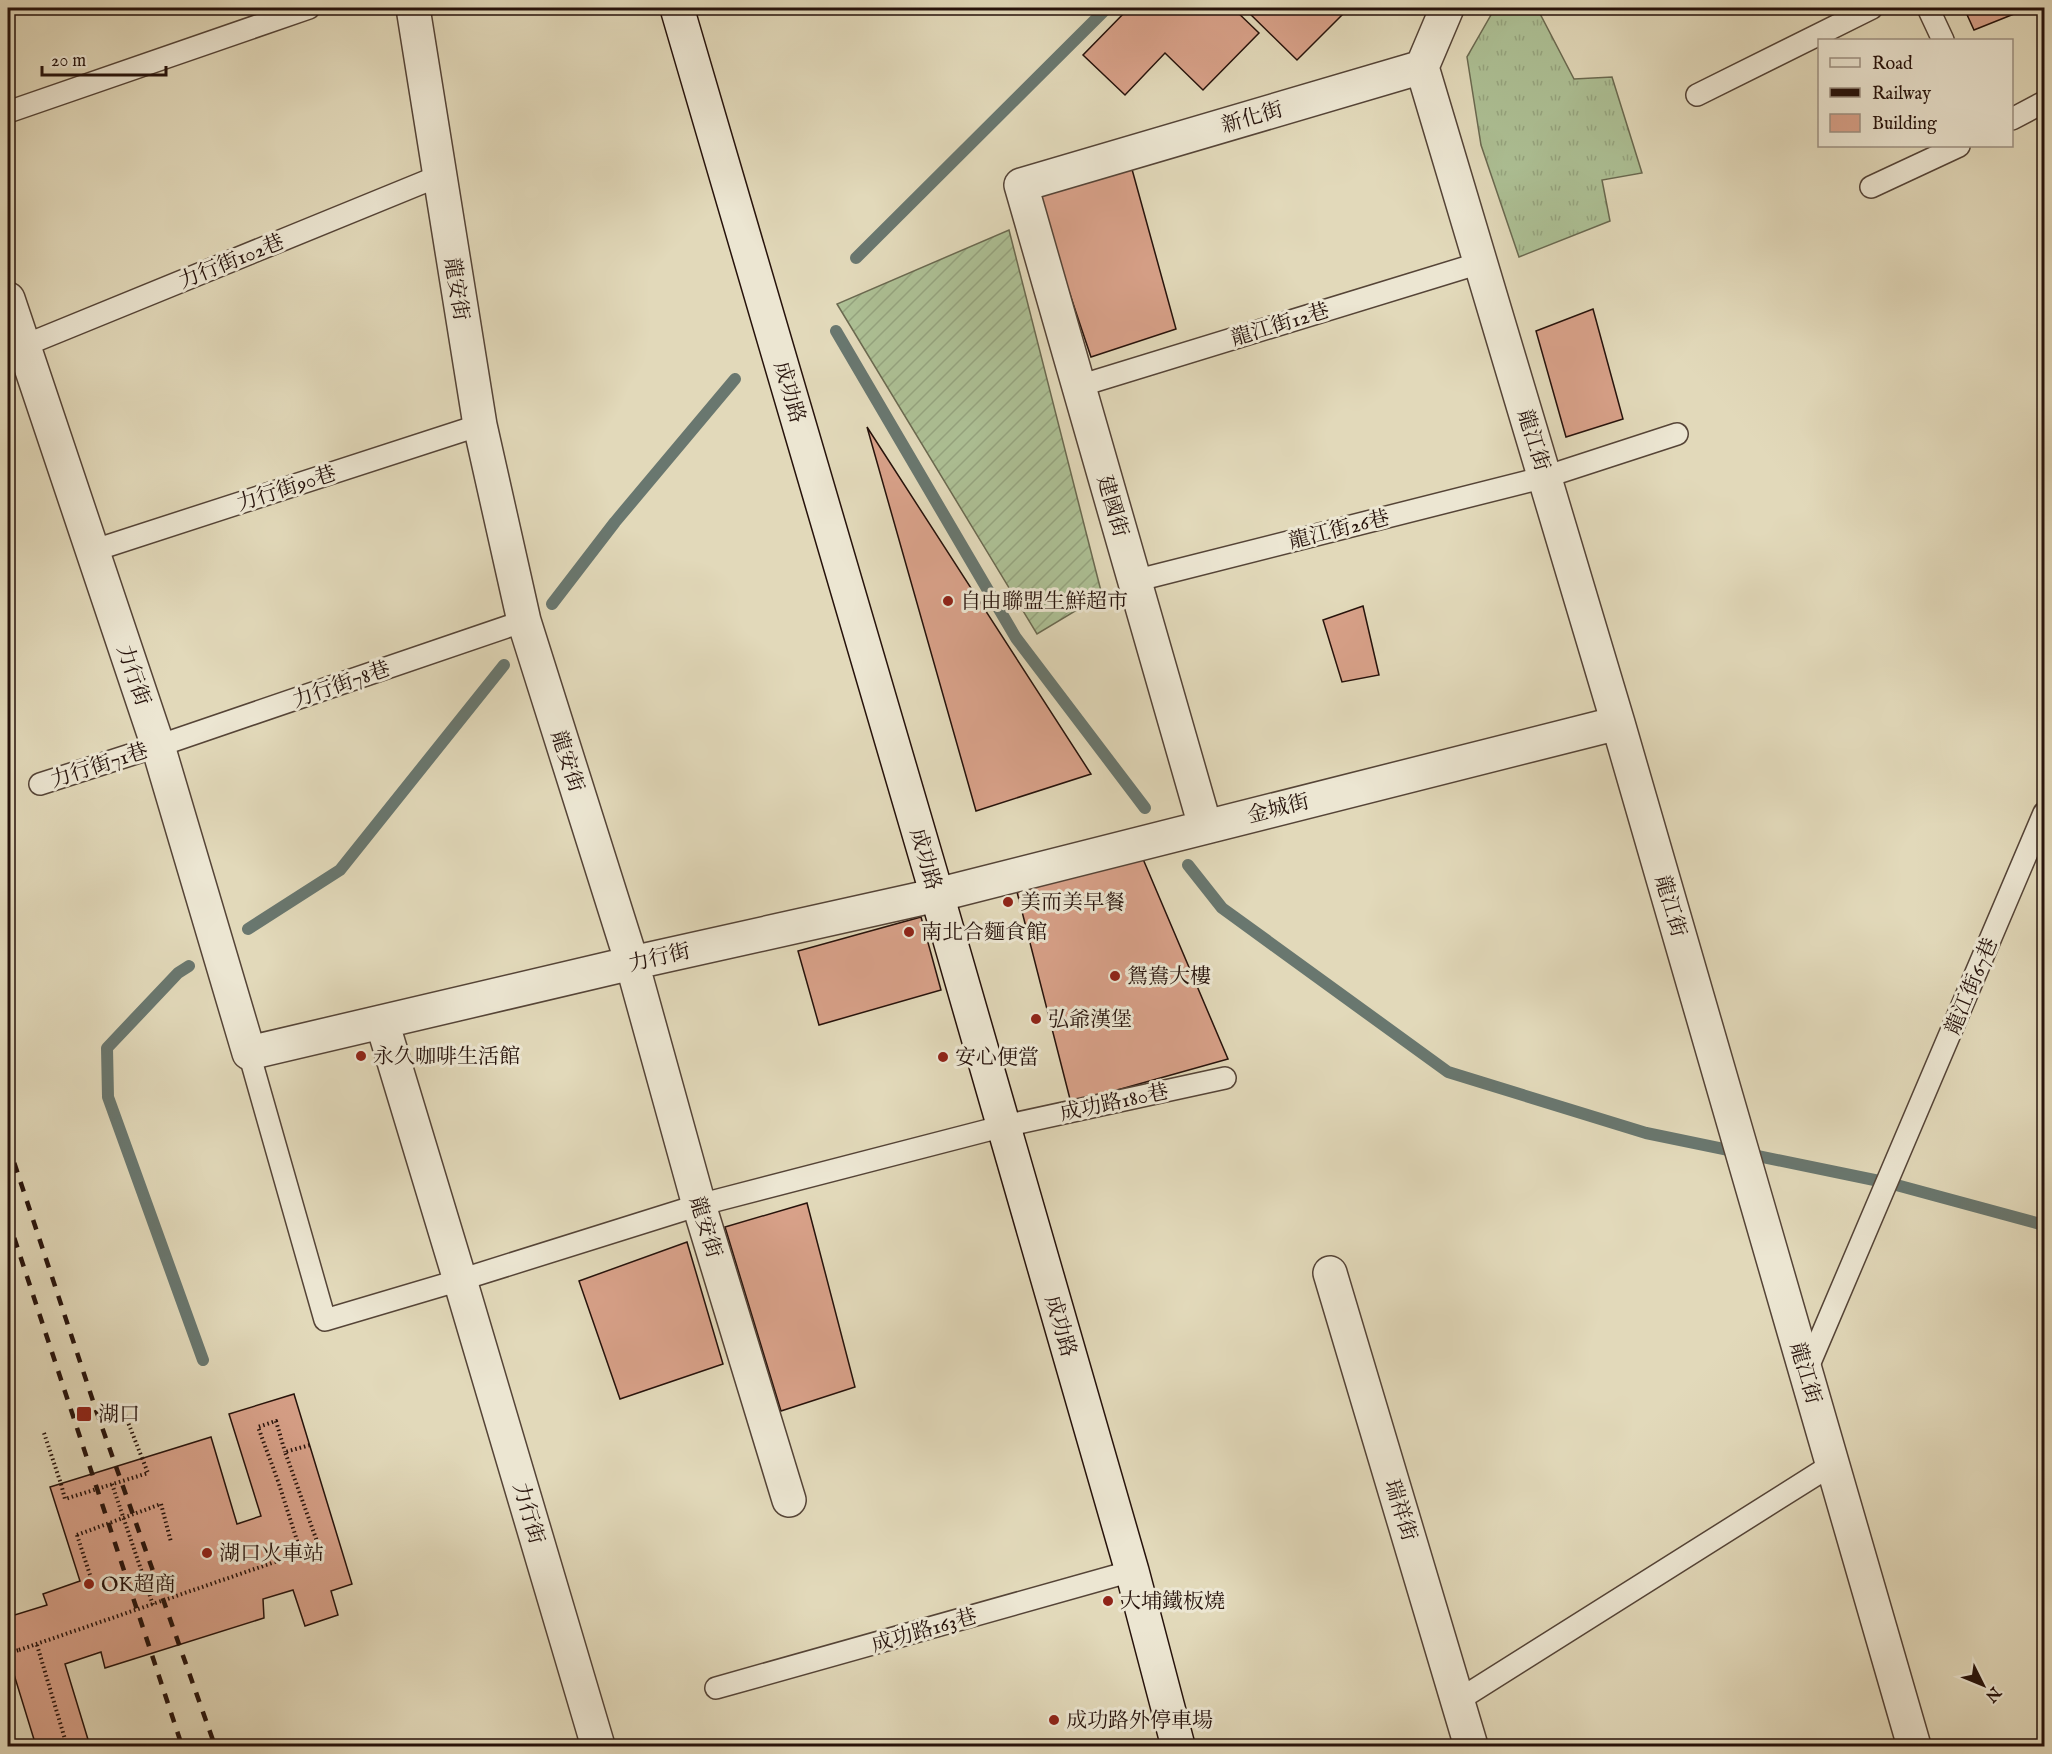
<svg xmlns="http://www.w3.org/2000/svg" width="2052" height="1754" font-family="'IM FELL English','Noto Serif TC',serif">
  <style>
    .grass { fill: url(#grass-tufts); stroke: #6a6950; stroke-width: 1.5 }
    .garden { fill: url(#garden-furrows); stroke: #6a6950; stroke-width: 1.5 }
    .lines { fill: none; stroke-linecap: round; stroke-linejoin: round }
    .stream { stroke: #69776f; stroke-width: 12 }
    .building { fill: #d8a189; stroke: #26120b; stroke-width: 1.5 }
    .lane-casing { stroke: #554437; stroke-width: 24 }
    .street-casing { stroke: #554437; stroke-width: 36 }
    .secondary-casing { stroke: #26120b; stroke-width: 36 }
    .path { stroke: #26120b; stroke-width: 4; stroke-dasharray: 1.5 3; stroke-linecap: butt }
    .lane { stroke: #ece6d2; stroke-width: 21 }
    .street { stroke: #ece6d2; stroke-width: 33 }
    .secondary { stroke: #ece6d2; stroke-width: 33 }
    .rail { stroke: #26120b; stroke-width: 4.5; stroke-dasharray: 10 10; stroke-linecap: butt }
    .path-bridge { stroke: #26120b; stroke-width: 4; stroke-dasharray: 1.5 3; stroke-linecap: butt }
    .poi-dot { fill: #8f2418; stroke: #ece6d2; stroke-width: 2 }
    .labels { text-anchor: middle; stroke-width: 6; stroke-linejoin: round; paint-order: stroke }
    .street-label { font-size: 21px; fill: #26120b; stroke: #ece6d2 }
    .poi-label { font-size: 21px; fill: #26120b; stroke: #ece6d2; text-anchor: start }
  </style>
  <defs>
    <pattern id="grass-tufts" width="24" height="20" patternUnits="userSpaceOnUse" patternTransform="scale(1.5)"><rect width="24" height="20" fill="#adc095"/><path d="M3 7l-1-3M5 7V3M7 7l1-3M15 17l-1-3M17 17v-4M19 17l1-3" fill="none" stroke="#95a47f"/></pattern>
    <pattern id="garden-furrows" width="10" height="10" patternUnits="userSpaceOnUse" patternTransform="scale(1.5)"><rect width="10" height="10" fill="#adc095"/><path d="M-1 1l2-2M0 10L10 0M9 11l2-2" fill="none" stroke="#95a47f"/></pattern>
  </defs>
  <rect width="100%" height="100%" fill="#e2d9ba"/>
  <filter id="stains"><feTurbulence type="fractalNoise" baseFrequency=".00333" numOctaves="4"/><feColorMatrix values="0 0 0 0 .2 0 0 0 0 .09 0 0 0 0 .02 0 0 0 .5 -.17"/></filter>
  <radialGradient id="worn" r=".72"><stop offset=".6" stop-color="#630" stop-opacity="0"/><stop offset="1" stop-color="#630" stop-opacity=".3"/></radialGradient>
  <!-- grass -->
  <path class="grass" d="M 1495,8 L 1537,8 L 1574,79 L 1612,77 L 1642,173 L 1602,180 L 1610,221 L 1519,257 L 1481,145 L 1467,57 Z"/>
  <!-- garden -->
  <path class="garden" d="M 1009,230 L 1102,595 L 1037,634 L 837,304 Z"/>
  <g class="lines">
    <!-- stream -->
    <path class="stream" d="M 856,258 L 1107,8
      M 836,331 L 1016,638 L 1145,808
      M 552,604 L 615,522 L 735,379
      M 1188,865 L 1222,908 L 1448,1072 L 1646,1133 L 1889,1183 L 2044,1225
      M 248,929 L 340,870 L 504,665
      M 189,966 L 178,973 L 107,1048 L 108,1097 L 203,1360"/>
  </g>
  <!-- building -->
  <path class="building" d="M 1129,8 L 1233,8 L 1259,33 L 1203,90 L 1165,53 L 1125,95 L 1083,55 Z
    M 1244,8 L 1349,8 L 1297,60 Z
    M 1964,8 L 2029,8 L 1974,30 Z
    M 1130,162 L 1176,329 L 1091,357 L 1036,193 Z
    M 1593,309 L 1623,419 L 1566,437 L 1536,331 Z
    M 867,427 L 1091,774 L 976,811 Z
    M 1363,606 L 1379,675 L 1342,682 L 1323,620 Z
    M 1143,859 L 1228,1059 L 1071,1103 L 1017,892 Z
    M 921,917 L 941,990 L 819,1025 L 798,951 Z
    M 807,1203 L 855,1387 L 781,1411 L 725,1227 Z
    M 687,1242 L 723,1364 L 620,1399 L 579,1281 Z
    M 294,1394 L 352,1584 L 331,1591 L 338,1615 L 305,1626 L 293,1590 L 263,1599 L 264,1618 L 105,1668 L 101,1652 L 65,1664 L 90,1746 L 36,1746 L 8,1655 L 8,1617 L 47,1605 L 43,1594 L 80,1581 L 50,1487 L 211,1437 L 237,1524 L 261,1516 L 229,1414 Z"/>
  <g class="lines">
    <defs>
      <path id="lane" d="M 1928,8 L 1943,40
        M 1697,95 L 1872,8
        M 8,112 L 309,8
        M 2012,119 L 2044,102
        M 1871,187 L 1959,146
        M 23,346 L 439,176
        M 1079,386 L 1480,263
        M 92,551 L 480,425
        M 1134,581 L 1545,477 L 1677,434
        M 40,784 L 158,746 L 524,621
        M 249,1053 L 325,1320 L 460,1280 L 699,1205 L 1004,1126 L 1225,1078
        M 1806,1372 L 2044,813
        M 716,1688 L 1132,1571
        M 1457,1701 L 1833,1464"/>
      <path id="street" d="M 413,8 L 480,425 L 524,621 L 632,963 L 699,1205 L 789,1500
        M 1422,67 L 1618,723 L 1914,1746
        M 1422,67 L 1447,8
        M 8,299 L 158,746 L 249,1053 L 632,963 L 937,895 L 1618,723
        M 1205,826 L 1021,185 L 1422,67
        M 382,1022 L 460,1280 L 598,1746
        M 1330,1273 L 1471,1746"/>
      <path id="secondary" d="M 677,8 L 937,895 L 1132,1571 L 1178,1746"/>
    </defs>
    <!-- lane casing -->
    <use href="#lane" class="lane-casing"/>
    <!-- street casing -->
    <use href="#street" class="street-casing"/>
    <!-- secondary casing -->
    <use href="#secondary" class="secondary-casing"/>
    <!-- path -->
    <path class="path" d="M 122,1407 L 142,1458
      M 44,1433 L 61,1484
      M 278,1481 L 258,1427 L 276,1421 L 285,1452
      M 112,1484 L 153,1605
      M 161,1504 L 171,1542
      M 77,1535 L 90,1575
      M 301,1553 L 319,1547 L 285,1452 L 310,1445
      M 37,1645 L 67,1746
      M 8,1653 L 19,1650"/>
    <!-- lane -->
    <use href="#lane" class="lane"/>
    <!-- street -->
    <use href="#street" class="street"/>
    <!-- secondary -->
    <use href="#secondary" class="secondary"/>
    <!-- rail -->
    <path class="rail" d="M 8,1144 L 97,1413 L 215,1746
      M 8,1219 L 182,1746"/>
    <!-- path-bridge -->
    <path class="path-bridge" d="M 61,1484 L 65,1499 L 148,1473 L 142,1458
      M 77,1535 L 161,1504
      M 19,1650 L 301,1553 L 278,1481"/>
  </g>
  <!-- markers -->
  <g class="poi-dot">
    <circle cx="948" cy="601" r="6"/>
    <circle cx="1008" cy="902" r="6"/>
    <circle cx="909" cy="932" r="6"/>
    <circle cx="1115" cy="976" r="6"/>
    <circle cx="1036" cy="1019" r="6"/>
    <circle cx="361" cy="1056" r="6"/>
    <circle cx="943" cy="1057" r="6"/>
    <rect x="76" y="1406" width="16" height="16" rx="3"/>
    <circle cx="207" cy="1553" r="6"/>
    <circle cx="89" cy="1584" r="6"/>
    <circle cx="1108" cy="1601" r="6"/>
    <circle cx="1054" cy="1720" r="6"/>
  </g>
  <g class="labels">
    <!-- street labels -->
    <g class="street-label">
      <text transform="translate(1252 117) rotate(-16)" y="7">新化街</text>
      <text transform="translate(231 261) rotate(-22)" y="7">力行街102巷</text>
      <text transform="translate(457 289) rotate(81)" y="7">龍安街</text>
      <text transform="translate(1280 324) rotate(-17)" y="7">龍江街12巷</text>
      <text transform="translate(790 392) rotate(74)" y="7">成功路</text>
      <text transform="translate(1534 440) rotate(73)" y="7">龍江街</text>
      <text transform="translate(286 488) rotate(-18)" y="7">力行街90巷</text>
      <text transform="translate(1113 506) rotate(74)" y="7">建國街</text>
      <text transform="translate(1339 529) rotate(-14)" y="7">龍江街26巷</text>
      <text transform="translate(134 675) rotate(71)" y="7">力行街</text>
      <text transform="translate(341 684) rotate(-19)" y="7">力行街78巷</text>
      <text transform="translate(568 761) rotate(72)" y="7">龍安街</text>
      <text transform="translate(99 765) rotate(-18)" y="7">力行街71巷</text>
      <text transform="translate(1278 808) rotate(-14)" y="7">金城街</text>
      <text transform="translate(926 859) rotate(74)" y="7">成功路</text>
      <text transform="translate(1671 906) rotate(74)" y="7">龍江街</text>
      <text transform="translate(659 957) rotate(-13)" y="7">力行街</text>
      <text transform="translate(1971 986) rotate(-67)" y="7">龍江街67巷</text>
      <text transform="translate(1114 1102) rotate(-12)" y="7">成功路180巷</text>
      <text transform="translate(706 1227) rotate(73)" y="7">龍安街</text>
      <text transform="translate(1061 1326) rotate(74)" y="7">成功路</text>
      <text transform="translate(1806 1373) rotate(74)" y="7">龍江街</text>
      <text transform="translate(1401 1510) rotate(73)" y="7">瑞祥街</text>
      <text transform="translate(529 1513) rotate(74)" y="7">力行街</text>
      <text transform="translate(924 1630) rotate(-16)" y="7">成功路163巷</text>
    </g>
    <!-- poi labels -->
    <g class="poi-label">
      <text x="960" y="608">自由聯盟生鮮超市</text>
      <text x="1020" y="909">美而美早餐</text>
      <text x="921" y="939">南北合麵食館</text>
      <text x="1127" y="983">鴛鴦大樓</text>
      <text x="1048" y="1026">弘爺漢堡</text>
      <text x="373" y="1063">永久咖啡生活館</text>
      <text x="955" y="1064">安心便當</text>
      <text x="98" y="1421">湖口</text>
      <text x="219" y="1560">湖口火車站</text>
      <text x="101" y="1591">OK超商</text>
      <text x="1120" y="1608">大埔鐵板燒</text>
      <text x="1066" y="1727">成功路外停車場</text>
    </g>
  </g>
  <!-- margin -->
  <rect width="2052" height="1754" fill="none" stroke="#e2d9ba" stroke-width="30"/>
  <rect x="9" y="9" width="2034" height="1736" fill="none" stroke="#26120b" stroke-width="3"/>
  <rect x="15" y="15" width="2022" height="1724" fill="none" stroke="#26120b" stroke-width="1.5"/>
  <!-- legend -->
  <rect x="1818" y="39" width="195" height="108" fill="#ece6d2" stroke="#9d9182" stroke-width="1.5"/>
  <rect x="1830" y="58" width="30" height="9" fill="#ece6d2" stroke="#9d9182" stroke-width="1.5"/>
  <text x="1872" y="69" font-size="18" fill="#26120b">Road</text>
  <rect x="1830" y="88" width="30" height="9" fill="#26120b" stroke="#9d9182" stroke-width="1.5"/>
  <text x="1872" y="99" font-size="18" fill="#26120b">Railway</text>
  <rect x="1830" y="114" width="30" height="18" fill="#d8a189" stroke="#9d9182" stroke-width="1.5"/>
  <text x="1872" y="129" font-size="18" fill="#26120b">Building</text>
  <!-- north arrow -->
  <g transform="translate(1983 1685) rotate(133)" stroke="#ece6d2" stroke-width="4.5" paint-order="stroke">
  <path d="M0-4.5L10 22L0 15L-10 22Z" fill="#26120b"/>
  <text y="-9" font-size="16" font-weight="bold" text-anchor="middle" fill="#26120b">N</text>
  </g>
  <!-- scale -->
  <path d="M42 66v9h124v-9" fill="none" stroke="#26120b" stroke-width="3"/>
  <text x="51" y="66" font-size="18" fill="#26120b" stroke="#ece6d2" stroke-width="4.5" paint-order="stroke">20 m</text>
  <rect width="100%" height="100%" filter="url(#stains)"/>
  <rect width="100%" height="100%" fill="url(#worn)"/>
</svg>
